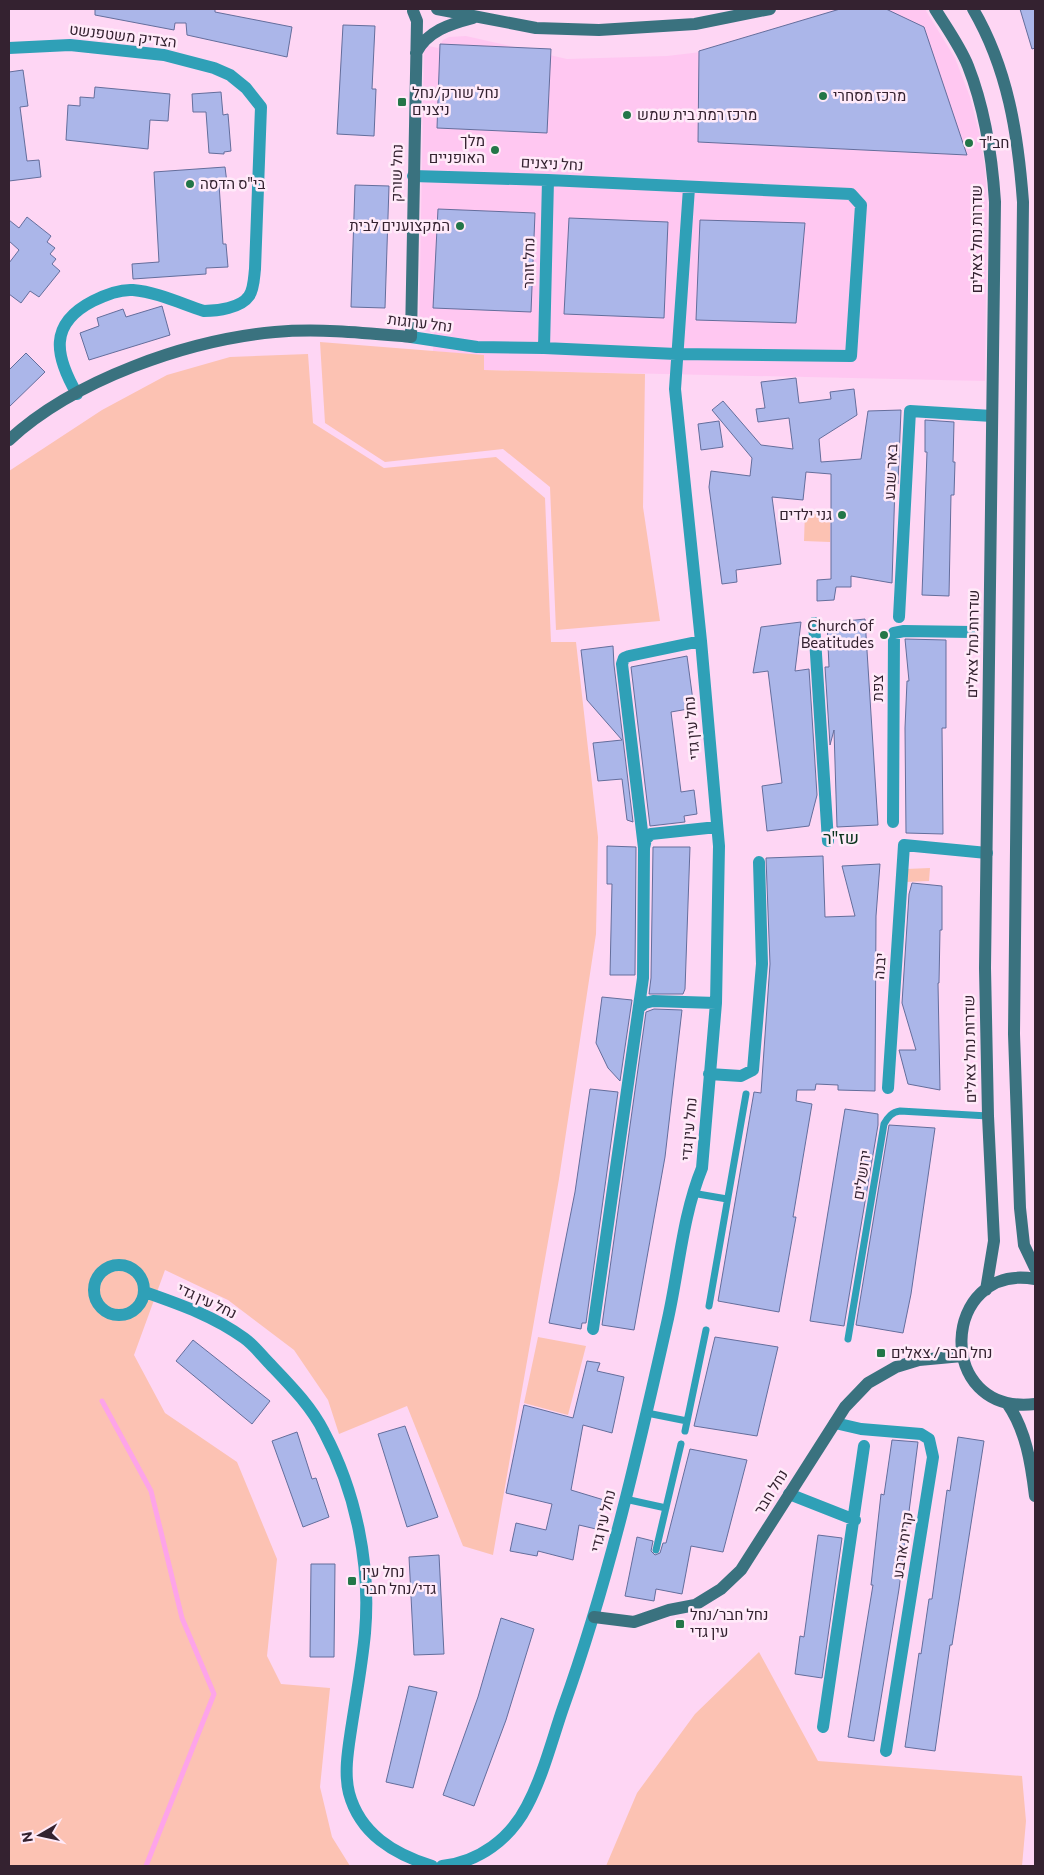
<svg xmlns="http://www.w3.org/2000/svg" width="1044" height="1875" font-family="Commissioner,Heebo,sans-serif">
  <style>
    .built { fill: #ffc7f1 }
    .green { fill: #fcc2b3 }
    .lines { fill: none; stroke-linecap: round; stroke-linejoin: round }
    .stream { stroke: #fda4e9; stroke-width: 5 }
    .building { fill: #abb6e9; stroke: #646e9c }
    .lane { stroke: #2fa0b7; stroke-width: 7 }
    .street { stroke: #2fa0b7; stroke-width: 12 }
    .secondary { stroke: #3a727f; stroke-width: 12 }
    .poi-dot { fill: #237648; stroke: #ffeaf9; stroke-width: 2 }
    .labels { text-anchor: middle; stroke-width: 5; stroke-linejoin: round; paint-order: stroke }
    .street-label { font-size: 15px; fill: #342230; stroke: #ffeaf9 }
    .poi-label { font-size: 15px; fill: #342230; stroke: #ffeaf9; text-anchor: start }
    .quarter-label { font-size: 18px; fill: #0b331d; stroke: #ffeaf9 }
  </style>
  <rect width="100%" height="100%" fill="#fed6f4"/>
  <!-- built -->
  <path class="built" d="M 835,9 L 925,9 L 955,58 L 970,97 L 979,132 L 985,167 L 987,202 L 985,381 L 484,370 L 484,356 L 433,351 L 434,333 L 419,330 L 424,45 L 438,48 L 443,40 L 449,37 L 466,36 L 567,59 L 667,56 L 701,52 L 814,24 Z"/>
  <!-- green -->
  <path class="green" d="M 320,342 L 484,355 L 484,370 L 645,374 L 643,507 L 660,621 L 556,630 L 550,487 L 503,449 L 385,462 L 325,423 Z
    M 308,354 L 313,423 L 384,468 L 496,457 L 545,498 L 551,642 L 576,642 L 598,837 L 596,934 L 559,1179 L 493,1555 L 463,1546 L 407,1406 L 339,1434 L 328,1400 L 294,1350 L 228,1300 L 165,1270 L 134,1355 L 165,1413 L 237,1462 L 277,1559 L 267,1656 L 281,1684 L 330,1688 L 320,1787 L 332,1837 L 350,1866 L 9,1866 L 9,471 L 102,410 L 167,375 L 230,357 Z
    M 805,511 L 830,511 L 830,542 L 804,541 Z
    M 930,868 L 929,881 L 906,882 L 906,869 Z
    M 538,1337 L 586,1346 L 568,1415 L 524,1403 Z
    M 759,1652 L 818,1761 L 1022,1776 L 1026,1821 L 1022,1866 L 606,1866 L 637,1793 L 695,1714 Z"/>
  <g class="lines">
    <!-- stream -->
    <path class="stream" d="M 102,1401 L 151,1491 L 182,1618 L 214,1694 L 146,1866"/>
  </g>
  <!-- building -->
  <path class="building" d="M 95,9 L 215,9 L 215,12 L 292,27 L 287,57 L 187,35 L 186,23 L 175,23 L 174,30 L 95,15 Z
    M 840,9 L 886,9 L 924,27 L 967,155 L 698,142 L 699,51 Z
    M 1020,9 L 1035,9 L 1035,48 L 1032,49 Z
    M 343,25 L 375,26 L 372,89 L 376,89 L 374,136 L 337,134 Z
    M 440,44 L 551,49 L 547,133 L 437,128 Z
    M 23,70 L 28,106 L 20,107 L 27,161 L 39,160 L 41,177 L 9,181 L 9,72 Z
    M 95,87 L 170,94 L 168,121 L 150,120 L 148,149 L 66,140 L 68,105 L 80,106 L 80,97 L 94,98 Z
    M 221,92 L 223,115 L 228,114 L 231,151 L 224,152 L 224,154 L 209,153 L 206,112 L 193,112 L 192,94 Z
    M 225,167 L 227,183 L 219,184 L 223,244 L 226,244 L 228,267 L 206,268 L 206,274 L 133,279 L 132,264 L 159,262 L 154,172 Z
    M 355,185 L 389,186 L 385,308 L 351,307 Z
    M 438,209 L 535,213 L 531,312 L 433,308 Z
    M 27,217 L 51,236 L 47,242 L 55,248 L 50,254 L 56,259 L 52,264 L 60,271 L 39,297 L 30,291 L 21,303 L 9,294 L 9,263 L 19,250 L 9,241 L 9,220 L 19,228 Z
    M 569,218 L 668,222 L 664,318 L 564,314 Z
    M 700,220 L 805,223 L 796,323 L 696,320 Z
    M 162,306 L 170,335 L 89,360 L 80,333 L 99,326 L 97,318 L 123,309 L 126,317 Z
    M 26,353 L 45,372 L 9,407 L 9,370 Z
    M 796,378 L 799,403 L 831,399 L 830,392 L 854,389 L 857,415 L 819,439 L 821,462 L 861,459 L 868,411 L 901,410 L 898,484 L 895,484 L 892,583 L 851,576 L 851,587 L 836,587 L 834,600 L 817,601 L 817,580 L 831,579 L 831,474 L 806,472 L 803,500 L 772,497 L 781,564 L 736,570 L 737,582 L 722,584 L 709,487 L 711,471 L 750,476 L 752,458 L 712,410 L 723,401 L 761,445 L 793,449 L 789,418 L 758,422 L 756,409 L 765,408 L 761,382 Z
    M 925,420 L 954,422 L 953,462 L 955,462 L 954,495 L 951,495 L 949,596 L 922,595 L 927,452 L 925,452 Z
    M 719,421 L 723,447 L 701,450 L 698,424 Z
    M 865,619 L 878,825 L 837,827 L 834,730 L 830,745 L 825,667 L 829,667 L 827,623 Z
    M 801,622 L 795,671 L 809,669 L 817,795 L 809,826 L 767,831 L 762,786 L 782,783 L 768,671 L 753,673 L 761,627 Z
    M 905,639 L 946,640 L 946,728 L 942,728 L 943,834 L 906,833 L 905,728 L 907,681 L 909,681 Z
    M 613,646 L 614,665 L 633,822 L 627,820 L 622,779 L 598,781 L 593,743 L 622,740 L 587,700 L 581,650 Z
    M 687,656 L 694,708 L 671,712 L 681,792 L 694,790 L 697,814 L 684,816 L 685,822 L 650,826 L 631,667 Z
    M 607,846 L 636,847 L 635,975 L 610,975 L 612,884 L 607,884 Z
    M 653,847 L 690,847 L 685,989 L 683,994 L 649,994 L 651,978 Z
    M 823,856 L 825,917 L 855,916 L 842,866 L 880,864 L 876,916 L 875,1091 L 838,1090 L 838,1085 L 816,1084 L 815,1090 L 797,1090 L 796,1101 L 812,1104 L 793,1217 L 796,1217 L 779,1312 L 718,1301 L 754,1092 L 761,1093 L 770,964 L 766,858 Z
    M 912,883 L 942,886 L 942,930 L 940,930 L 939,983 L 938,983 L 940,1090 L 908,1084 L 899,1050 L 916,1050 L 902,1003 L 909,894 Z
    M 602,997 L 632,1000 L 620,1081 L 608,1068 L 596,1043 Z
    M 654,1009 L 682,1010 L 665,1157 L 634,1330 L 602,1325 L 646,1012 Z
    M 590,1089 L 618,1092 L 586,1323 L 582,1323 L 581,1329 L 549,1323 L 575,1192 Z
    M 845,1109 L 878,1114 L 878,1125 L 844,1326 L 810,1321 Z
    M 889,1125 L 935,1128 L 911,1294 L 903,1333 L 856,1325 Z
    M 715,1337 L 778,1347 L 757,1436 L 694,1426 Z
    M 193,1340 L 270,1401 L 252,1424 L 176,1361 Z
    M 587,1361 L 600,1363 L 597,1371 L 624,1377 L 612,1433 L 583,1425 L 571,1490 L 604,1500 L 596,1529 L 579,1525 L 573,1560 L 538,1551 L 537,1556 L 510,1551 L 516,1523 L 546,1530 L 552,1504 L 506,1493 L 524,1405 L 573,1418 Z
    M 405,1426 L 438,1517 L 407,1527 L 378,1434 Z
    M 297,1432 L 312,1479 L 316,1478 L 329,1517 L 303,1527 L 272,1441 Z
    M 958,1437 L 984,1441 L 952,1645 L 950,1645 L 935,1751 L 905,1747 L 919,1653 L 921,1654 L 929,1599 L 932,1599 L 947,1490 L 950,1491 Z
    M 892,1440 L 918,1442 L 899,1589 L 874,1741 L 848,1737 L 873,1585 L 871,1585 L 881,1494 L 884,1495 Z
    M 690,1449 L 747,1460 L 723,1552 L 691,1546 L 682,1594 L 656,1589 L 654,1601 L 625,1596 L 637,1537 L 653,1541 L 651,1551 L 655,1555 L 660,1553 L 663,1543 L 666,1543 Z
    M 818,1535 L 842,1538 L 822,1678 L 795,1674 L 800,1636 L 804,1637 Z
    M 439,1555 L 444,1654 L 414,1655 L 409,1557 Z
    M 311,1564 L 335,1564 L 334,1657 L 310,1657 Z
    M 501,1618 L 534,1629 L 506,1720 L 474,1806 L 443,1795 L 478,1697 Z
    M 409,1686 L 437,1692 L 413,1788 L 386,1782 Z"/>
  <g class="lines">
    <!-- lane -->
    <path class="lane" d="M 692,1193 L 727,1199
      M 709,1306 L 746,1094
      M 848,1339 L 884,1124 C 888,1117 892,1112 900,1111 L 988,1116
      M 647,1413 L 687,1421
      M 685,1431 L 706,1330
      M 625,1499 L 666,1508
      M 656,1550 L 681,1444"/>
    <!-- street -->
    <path class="street" d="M 9,48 L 70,45 L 164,55 L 214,68 L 230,75 L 246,88 L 261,107 L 255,269 C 254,277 254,289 249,296 C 241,308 217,311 204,311 C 182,304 157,292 133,290 C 120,289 105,295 93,301 C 48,324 55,356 77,394
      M 411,337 L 477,347 L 544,348 L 676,354 L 851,356 L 861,205 L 851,194 L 548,180 L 413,176
      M 544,348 L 548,180
      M 899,617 L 910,411 L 992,416
      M 814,623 L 828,841
      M 893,822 L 894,633 L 904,631 L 972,632
      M 644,848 L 646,839 L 651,834 L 717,827
      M 639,1008 L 645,1003 L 653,1001 L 716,1003
      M 709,1074 L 741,1076 L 753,1070 L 762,964 L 759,862
      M 888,1088 L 904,845 L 987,853
      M94 1290a25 25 0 1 1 50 0a25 25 0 1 1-50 0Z
      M 145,1292 C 179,1304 214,1316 244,1338 C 254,1345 262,1356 270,1364 C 290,1385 311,1406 324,1432 C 356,1492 371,1565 365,1633 C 362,1665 356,1697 351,1730 C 348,1750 344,1773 349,1793 C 360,1834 394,1854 432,1866
      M 593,1329 L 643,978 L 644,848 L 622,664 L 624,658 L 629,656 L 701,641
      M 835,1423 L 861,1429 L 921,1434 L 929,1439 L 933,1457 L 886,1751
      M 789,1494 L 855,1520
      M 823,1727 L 864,1446
      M 442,1866 C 479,1862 510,1839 527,1806 C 543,1776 552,1740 563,1708 C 608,1583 638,1452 667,1323 C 679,1271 682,1217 702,1168 L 716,1003 L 719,846 L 701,641 L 675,389 L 689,188"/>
    <!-- secondary -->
    <path class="secondary" d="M 437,9 L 536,28 L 599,30 L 695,24 L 770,9
      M 935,9 C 946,27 960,46 968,66 C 985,109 992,155 995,202 L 985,968 L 988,1116 L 994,1241 L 986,1290
      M 973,9 C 1008,69 1018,134 1023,202 L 1014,1034 L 1020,1208 L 1024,1245 L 1035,1268
      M 416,53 C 427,31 450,24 473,18
      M 9,440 C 74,380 187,340 275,332 C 320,328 366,333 411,337 L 417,21 L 413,11
      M 1035,1279 C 941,1262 933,1416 1035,1404
      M 1007,1403 C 1026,1430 1031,1463 1035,1496
      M 594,1617 L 634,1622 L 669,1610 L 695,1605 L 721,1589 L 741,1570 L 845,1407 L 868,1383 L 896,1367 L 919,1360 L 962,1356"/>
  </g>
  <!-- markers -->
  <g class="poi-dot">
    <circle cx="823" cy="96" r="5"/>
    <rect x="397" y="97" width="10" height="10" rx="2.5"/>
    <circle cx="627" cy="115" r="5"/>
    <circle cx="969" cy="143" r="5"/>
    <circle cx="495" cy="150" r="5"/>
    <circle cx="190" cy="184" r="5"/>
    <circle cx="460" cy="226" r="5"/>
    <circle cx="842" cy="515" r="5"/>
    <circle cx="884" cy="635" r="5"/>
    <rect x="876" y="1348" width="10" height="10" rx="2.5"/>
    <rect x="347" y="1576" width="10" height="10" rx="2.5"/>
    <rect x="675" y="1619" width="10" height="10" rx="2.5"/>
  </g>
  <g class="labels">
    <!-- street labels -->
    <g class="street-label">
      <text transform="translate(123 36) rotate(7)" y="5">הצדיק משטפנשט</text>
      <text transform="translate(552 164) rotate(3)" y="5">נחל ניצנים</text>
      <text transform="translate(397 173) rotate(-89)" y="5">נחל שורק</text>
      <text transform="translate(977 239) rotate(-90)" y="5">שדרות נחל צאלים</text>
      <text transform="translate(529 263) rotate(-89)" y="5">נחל זוהר</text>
      <text transform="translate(420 323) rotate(7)" y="5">נחל ערוגות</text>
      <text transform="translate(891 472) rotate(-87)" y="5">באר שבע</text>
      <text transform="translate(973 644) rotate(-89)" y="5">שדרות נחל צאלים</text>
      <text transform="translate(878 688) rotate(-90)" y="5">צפת</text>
      <text transform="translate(692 728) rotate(-95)" y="5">נחל עין גדי</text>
      <text transform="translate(880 966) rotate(-86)" y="5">יבנה</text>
      <text transform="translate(970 1049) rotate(-91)" y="5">שדרות נחל צאלים</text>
      <text transform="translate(689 1129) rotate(-85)" y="5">נחל עין גדי</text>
      <text transform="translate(862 1175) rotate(-81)" y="5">ירושלים</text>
      <text transform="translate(207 1301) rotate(25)" y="5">נחל עין גדי</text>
      <text transform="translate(771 1492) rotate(-58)" y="5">נחל חבר</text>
      <text transform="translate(603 1521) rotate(-76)" y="5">נחל עין גדי</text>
      <text transform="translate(903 1545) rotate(-81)" y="5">קרית ארבע</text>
    </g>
    <!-- poi labels -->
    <g class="poi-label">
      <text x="412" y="98">נחל שורק/נחל<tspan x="412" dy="17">ניצנים</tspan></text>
      <text x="833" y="101">מרכז מסחרי</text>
      <text x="637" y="120">מרכז רמת בית שמש</text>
      <text x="485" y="146" text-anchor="end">מלך<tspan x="485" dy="17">האופניים</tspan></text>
      <text x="979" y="148">חב"ד</text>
      <text x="200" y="189">בי"ס הדסה</text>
      <text x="450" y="231" text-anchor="end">המקצוענים לבית</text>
      <text x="832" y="520" text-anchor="end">גני ילדים</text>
      <text x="874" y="631" text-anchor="end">Church of<tspan x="874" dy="17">Beatitudes</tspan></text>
      <text x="891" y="1358">נחל חבר / צאלים</text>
      <text x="362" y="1577">נחל עין<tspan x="362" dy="17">גדי/נחל חבר</tspan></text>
      <text x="690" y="1620">נחל חבר/נחל<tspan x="690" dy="17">עין גדי</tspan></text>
    </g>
    <!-- quarter labels -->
    <g class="quarter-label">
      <text x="841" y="844">שז"ר</text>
    </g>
  </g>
  <!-- border -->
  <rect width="1044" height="1875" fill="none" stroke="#342230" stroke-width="20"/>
  <!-- north arrow -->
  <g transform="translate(40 1835) rotate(261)" stroke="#ffeaf9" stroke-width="4" paint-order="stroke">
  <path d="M0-4L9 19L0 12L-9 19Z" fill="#342230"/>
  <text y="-8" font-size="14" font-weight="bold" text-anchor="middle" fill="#342230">N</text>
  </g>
</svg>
